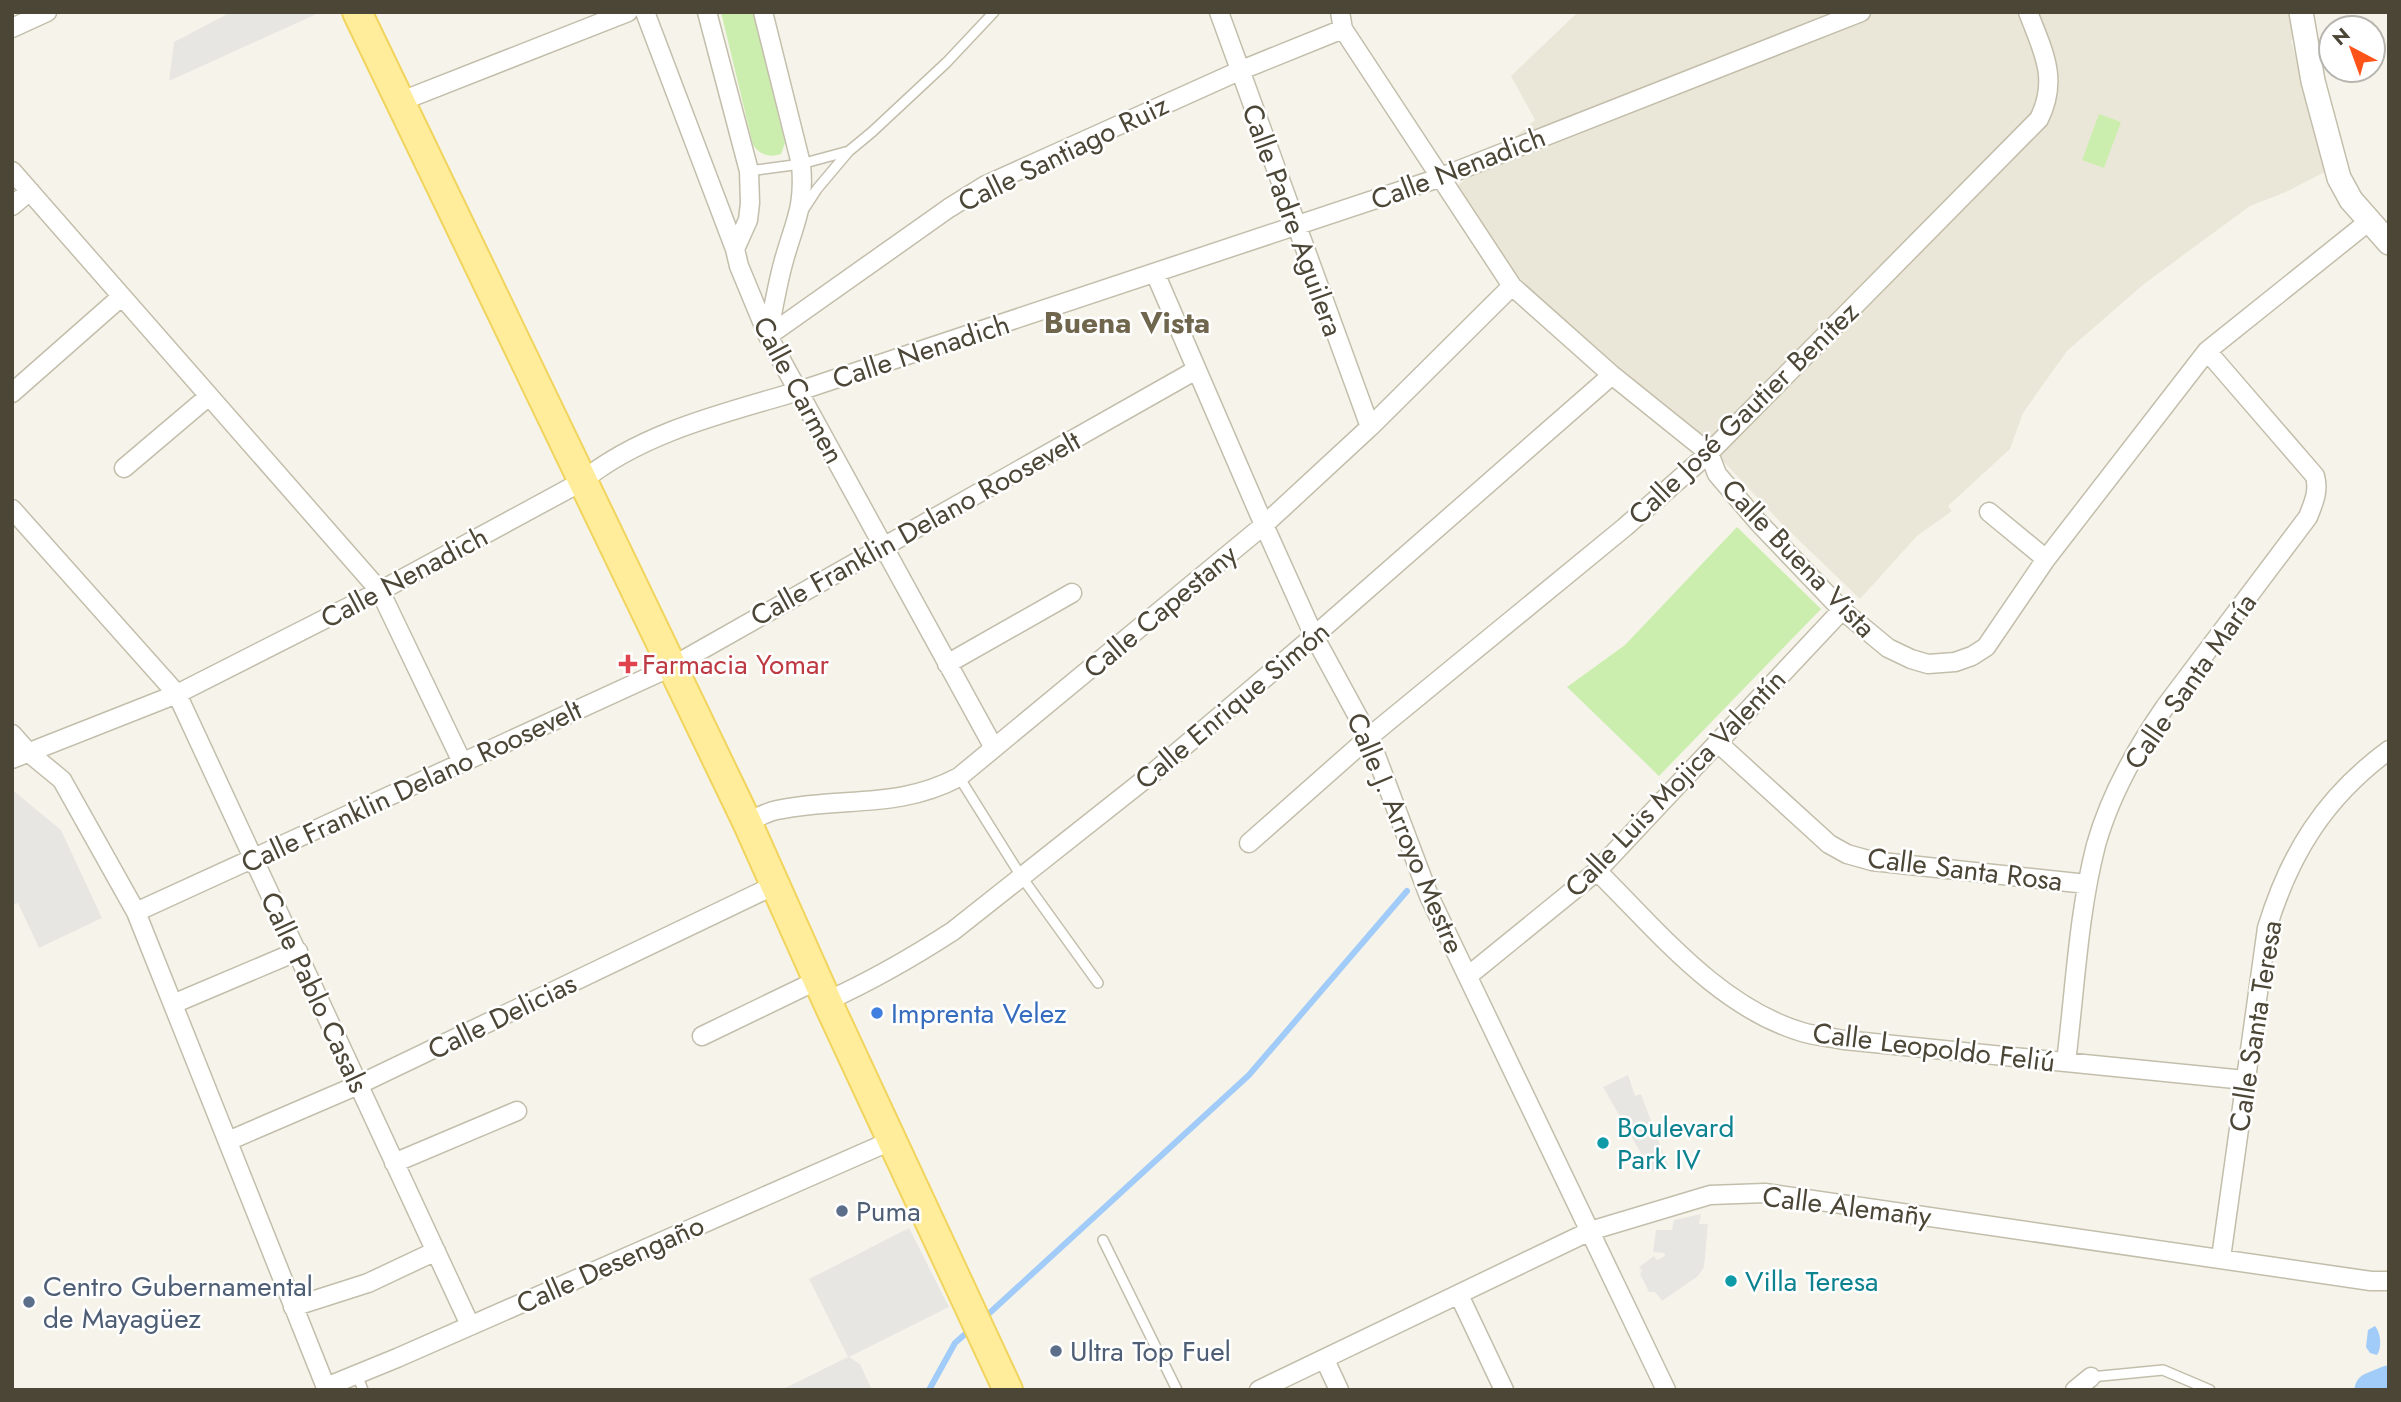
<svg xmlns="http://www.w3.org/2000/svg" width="2401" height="1402" font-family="Jost,sans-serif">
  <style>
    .residential { fill: #ebe7d8 }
    .green { fill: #cbeeaf }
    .parking { fill: #e8e6e2 }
    .water { fill: #a1cbf8 }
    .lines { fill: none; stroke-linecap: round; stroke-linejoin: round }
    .stream { stroke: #a1cbf8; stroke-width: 6 }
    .river { stroke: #a1cbf8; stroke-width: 35 }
    .service-casing { stroke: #c3beab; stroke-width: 12 }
    .minor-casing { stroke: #c3beab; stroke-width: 21 }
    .tertiary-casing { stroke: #c3beab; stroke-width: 26 }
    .primary-casing { stroke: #f1d45e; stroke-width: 32 }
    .service { stroke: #fff; stroke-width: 9 }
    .minor { stroke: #fff; stroke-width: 18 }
    .tertiary { stroke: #fff; stroke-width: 23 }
    .primary { stroke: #ffed9b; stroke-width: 28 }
    .health-dot { fill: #e0444e; stroke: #fff; stroke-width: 2.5 }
    .shop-dot { fill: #3f7fe0; stroke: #fff; stroke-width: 2.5 }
    .culture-dot { fill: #0f9aa8; stroke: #fff; stroke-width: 2.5 }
    .service-dot { fill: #5c6f8a; stroke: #fff; stroke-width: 2.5 }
    .labels { text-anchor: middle; stroke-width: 5; stroke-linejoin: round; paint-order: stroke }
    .street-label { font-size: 28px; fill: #4c4637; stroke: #fff }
    .health-label { font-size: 28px; fill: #be3a42; stroke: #fff; text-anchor: start }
    .shop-label { font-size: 28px; fill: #366cbe; stroke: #fff; text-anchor: start }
    .culture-label { font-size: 28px; fill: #0d838f; stroke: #fff; text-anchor: start }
    .service-label { font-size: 28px; fill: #4e5e75; stroke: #fff; text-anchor: start }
    .neighbourhood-label { font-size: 30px; font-weight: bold; fill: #70664d; stroke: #fff }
  </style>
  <rect width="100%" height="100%" fill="#f6f4ea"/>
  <!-- residential -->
  <path class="residential" d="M 1578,12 L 2289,12 L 2297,36 L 2291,40 L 2327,171 L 2286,192 L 2250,206 L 2144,284 L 2067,351 L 2023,413 L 2010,449 L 1948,506 L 1952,511 L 1917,536 L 1860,599 L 1782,524 L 1724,462 L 1557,315 L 1518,277 L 1485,240 L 1456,187 L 1535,120 L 1511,76 Z"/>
  <!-- green -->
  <path class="green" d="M 721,12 L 753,12 L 785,143 L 781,154 C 770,158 760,155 753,145 Z
    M 2099,114 L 2121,122 L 2104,168 L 2082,160 Z
    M 1737,527 L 1821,609 L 1659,776 L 1567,687 L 1625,645 Z"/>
  <!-- parking -->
  <path class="parking" d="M 231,12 L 321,12 L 169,81 L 174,42 Z
    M 15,792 L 61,830 L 102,918 L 39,948 L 18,903 L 12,905 L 12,793 Z
    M 1628,1075 L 1635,1096 L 1641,1094 L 1668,1166 L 1651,1171 L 1603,1087 Z
    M 1701,1214 L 1699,1224 L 1708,1224 L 1704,1267 L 1698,1276 L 1662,1301 L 1655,1292 L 1649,1292 L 1640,1274 L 1642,1271 L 1639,1267 L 1654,1256 L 1657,1260 L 1665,1256 L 1664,1253 L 1653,1252 L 1656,1230 L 1672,1230 L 1674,1220 Z
    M 909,1228 L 949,1307 L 849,1357 L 860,1364 L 872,1390 L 781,1390 L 848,1357 L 809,1279 Z"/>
  <!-- water -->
  <path class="water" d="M 2375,1326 C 2381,1333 2382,1348 2377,1355 L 2370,1353 L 2366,1347 L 2368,1330 Z"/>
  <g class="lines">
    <!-- stream -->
    <path class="stream" d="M 983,1319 L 1249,1075 L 1407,891
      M 929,1390 L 955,1343 L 972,1328"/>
    <!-- river -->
    <path class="river" d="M 2372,1390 L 2389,1383"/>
    <defs>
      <path id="service" d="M 749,171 L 801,164 L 849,151 L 872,132 L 947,62 L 994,12
        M 804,209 L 817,189 L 849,151
        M 959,777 L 1021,876 L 1098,983
        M 1103,1240 L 1177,1390
        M 357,1375 L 363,1390
        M 2091,1377 L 2163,1370 L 2210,1390"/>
      <path id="minor" d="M 645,12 L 735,249 L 739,266 L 768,336 L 994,748
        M 707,12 L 749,171 L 750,203 L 748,220 L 735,249
        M 763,12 L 801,164 C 805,207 795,221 784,260 C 777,285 773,310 768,336
        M 1219,12 L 1370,427
        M 1340,12 L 1343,29 L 1512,286 L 1612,375 L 1709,453 L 1717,474 L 1758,522 L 1842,610 L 1888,648 L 1911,659 L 1928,664 L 1955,662 L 1972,656 L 1986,647 L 2046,559 L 2207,351 L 2368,222
        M 12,28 L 47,12
        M 399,102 L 628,12
        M 12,171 L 380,591 L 462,762
        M 12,206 L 30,191
        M 1155,273 L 1264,525 L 1314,636 L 1369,737 L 1429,896 L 1666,1390
        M 768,336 L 949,208 L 986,185 L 1239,71 L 1343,29
        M 12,393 L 121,297
        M 124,468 L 209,396
        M 12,509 L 177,694 L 470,1325
        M 1989,512 L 2046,559
        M 947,664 L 1072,593
        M 12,734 L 28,752 L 62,780 L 136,912 L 327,1390
        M 1717,742 L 1829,844 L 1847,854 L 1872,861 L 2087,884
        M 12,759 L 177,694 L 380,591 L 581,482 C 642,432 725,413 799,391 L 1439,178 L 1861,12
        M 747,822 C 757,818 767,812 777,810 C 842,796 897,810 959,777 L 1264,525 L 1370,427 L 1512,286
        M 1249,843 L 1369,737 L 1625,527 L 1709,453 L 2039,119 C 2059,79 2043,51 2028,12
        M 1597,871 C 1657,930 1718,1007 1802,1032 C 1815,1036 1830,1037 1844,1040 L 2245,1080
        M 136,912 L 671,667 L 1196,370
        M 1468,976 L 1597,871 L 1842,610
        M 827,1001 C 871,981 913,957 953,931 L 1154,772 L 1314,636 L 1612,375
        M 173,1004 L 298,951
        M 702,1036 L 818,980
        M 2066,1062 C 2075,990 2078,915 2096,845 C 2110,795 2136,749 2165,707 L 2308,517 C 2314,502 2319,491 2315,476 L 2207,351
        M 228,1141 L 358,1085 L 775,885
        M 394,1163 L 517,1111
        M 2221,1258 L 2267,928 C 2290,853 2325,797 2389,750
        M 1459,1295 L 1504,1390
        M 293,1307 L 368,1283 L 436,1251
        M 1325,1360 L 1339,1390
        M 326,1387 L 397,1358 L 893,1140
        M 1259,1390 L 1590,1231 L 1710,1195 L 1765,1193 L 2371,1281 L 2389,1281
        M 2075,1390 L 2091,1377"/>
      <path id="tertiary" d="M 2301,12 L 2313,81 L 2339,178 L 2351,200 L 2389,243"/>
      <path id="primary" d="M 357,12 L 747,822 L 827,1001 L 1008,1390"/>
    </defs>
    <!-- service casing -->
    <use href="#service" class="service-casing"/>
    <!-- minor casing -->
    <use href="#minor" class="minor-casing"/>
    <!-- tertiary casing -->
    <use href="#tertiary" class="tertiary-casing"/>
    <!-- primary casing -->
    <use href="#primary" class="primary-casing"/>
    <!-- service -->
    <use href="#service" class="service"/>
    <!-- minor -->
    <use href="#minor" class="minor"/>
    <!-- tertiary -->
    <use href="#tertiary" class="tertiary"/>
    <!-- primary -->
    <use href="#primary" class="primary"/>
  </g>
  <!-- markers -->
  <path class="health-dot" d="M624.5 653.5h7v7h7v7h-7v7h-7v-7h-7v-7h7z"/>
  <circle class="shop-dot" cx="877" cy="1013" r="7"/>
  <g class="culture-dot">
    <circle cx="1603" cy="1143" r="7"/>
    <circle cx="1731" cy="1281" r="7"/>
  </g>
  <g class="service-dot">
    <circle cx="842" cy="1211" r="7"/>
    <circle cx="29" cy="1302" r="7"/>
    <circle cx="1056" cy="1351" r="7"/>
  </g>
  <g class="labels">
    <!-- street labels -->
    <g class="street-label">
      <text transform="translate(1063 153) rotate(-26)" y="10">Calle Santiago Ruiz</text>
      <text transform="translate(1458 168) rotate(-21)" y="10">Calle Nenadich</text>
      <text transform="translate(1293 220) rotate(70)" y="10">Calle Padre Aguilera</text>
      <text transform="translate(921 351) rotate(-18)" y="10">Calle Nenadich</text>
      <text transform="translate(799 390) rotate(62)" y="10">Calle Carmen</text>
      <text transform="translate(1743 413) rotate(-44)" y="10">Calle José Gautier Benítez</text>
      <text transform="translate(915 528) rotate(-29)" y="10">Calle Franklin Delano Roosevelt</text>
      <text transform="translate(1799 558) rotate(46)" y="10">Calle Buena Vista</text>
      <text transform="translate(404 577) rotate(-28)" y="10">Calle Nenadich</text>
      <text transform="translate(1160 611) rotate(-40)" y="10">Calle Capestany</text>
      <text transform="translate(2190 681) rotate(-55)" y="10">Calle Santa María</text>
      <text transform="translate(1232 705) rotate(-40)" y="10">Calle Enrique Simón</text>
      <text transform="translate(1675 783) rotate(-46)" y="10">Calle Luis Mojica Valentín</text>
      <text transform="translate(411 786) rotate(-25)" y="10">Calle Franklin Delano Roosevelt</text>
      <text transform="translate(1406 833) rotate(67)" y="10">Calle J. Arroyo Mestre</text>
      <text transform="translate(1965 869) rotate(7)" y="10">Calle Santa Rosa</text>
      <text transform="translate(315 992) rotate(65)" y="10">Calle Pablo Casals</text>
      <text transform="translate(502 1016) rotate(-26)" y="10">Calle Delicias</text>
      <text transform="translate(2255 1026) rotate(-81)" y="10">Calle Santa Teresa</text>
      <text transform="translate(1934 1047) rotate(7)" y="10">Calle Leopoldo Feliú</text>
      <text transform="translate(1847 1206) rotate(7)" y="10">Calle Alemañy</text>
      <text transform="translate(610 1264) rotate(-24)" y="10">Calle Desengaño</text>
    </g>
    <!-- health labels -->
    <g class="health-label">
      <text x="642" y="674">Farmacia Yomar</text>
    </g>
    <!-- shop labels -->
    <g class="shop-label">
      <text x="891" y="1023">Imprenta Velez</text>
    </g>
    <!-- culture labels -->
    <g class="culture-label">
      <text x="1617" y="1137">Boulevard<tspan x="1617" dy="32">Park IV</tspan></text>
      <text x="1745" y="1291">Villa Teresa</text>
    </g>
    <!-- service labels -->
    <g class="service-label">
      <text x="856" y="1221">Puma</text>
      <text x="43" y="1296">Centro Gubernamental<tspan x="43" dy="32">de Mayagüez</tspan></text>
      <text x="1070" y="1361">Ultra Top Fuel</text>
    </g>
    <!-- neighbourhood labels -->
    <g class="neighbourhood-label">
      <text x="1127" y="333">Buena Vista</text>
    </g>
  </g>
  <!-- border -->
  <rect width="2401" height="1402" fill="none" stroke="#4c4637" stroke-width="28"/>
  <!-- north arrow -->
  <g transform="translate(2352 49) rotate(319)"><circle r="33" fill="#ffffff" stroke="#b7b5af" stroke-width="2"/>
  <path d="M0-5L12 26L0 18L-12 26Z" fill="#ff5419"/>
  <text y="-10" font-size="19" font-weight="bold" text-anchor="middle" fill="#4c4637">N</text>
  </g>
</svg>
